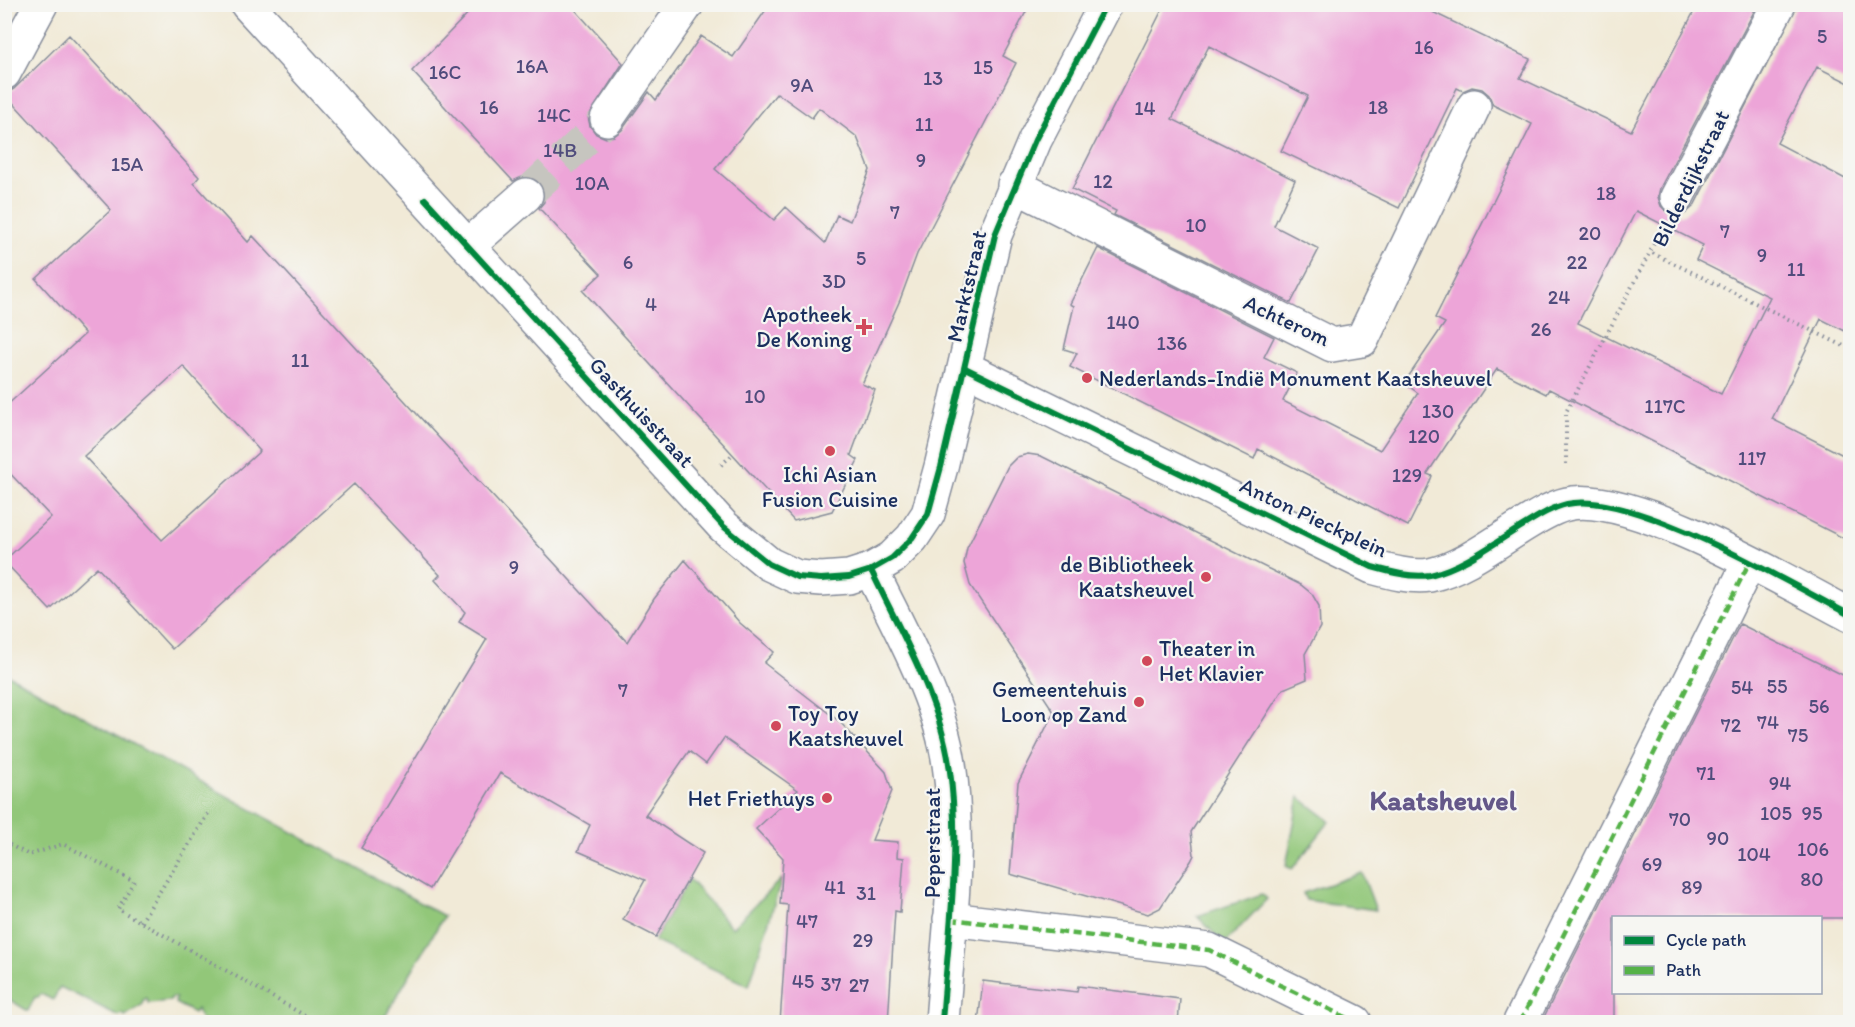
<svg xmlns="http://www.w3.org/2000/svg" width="1855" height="1027" font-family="Itim,sans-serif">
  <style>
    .green { fill: #92c779; stroke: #567b6c; stroke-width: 1.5 }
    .building { fill: #eda5d8; fill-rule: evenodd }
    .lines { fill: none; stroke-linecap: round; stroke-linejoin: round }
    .minor-tunnel { stroke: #c6c5bf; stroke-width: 33; stroke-dasharray: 33 16; stroke-linecap: butt }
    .minor-casing { stroke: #868c9a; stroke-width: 36 }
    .path { stroke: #868c9a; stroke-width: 4; stroke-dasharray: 1.5 4.5; stroke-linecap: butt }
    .minor { stroke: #fff; stroke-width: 33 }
    .quiet { stroke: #55b248; stroke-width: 4.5; stroke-dasharray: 9 4.5; stroke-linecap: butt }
    .cycleway-casing { stroke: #f6f6f2; stroke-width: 10 }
    .cycleway { stroke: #00873e; stroke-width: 6 }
    .poi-dot { fill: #d1495b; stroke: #f6f6f2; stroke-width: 2 }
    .labels { text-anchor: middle; stroke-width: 4.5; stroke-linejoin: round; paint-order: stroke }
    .number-label { font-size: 20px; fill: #504c7c }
    .street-label { font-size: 22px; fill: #1b2f5e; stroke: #f6f6f2 }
    .poi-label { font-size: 22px; fill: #1b2f5e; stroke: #f6f6f2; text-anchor: end }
    .district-label { font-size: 28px; font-weight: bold; fill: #645889; stroke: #f6f6f2 }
  </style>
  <rect width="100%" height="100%" fill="#f6f6f2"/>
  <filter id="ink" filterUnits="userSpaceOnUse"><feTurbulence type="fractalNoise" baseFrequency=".0167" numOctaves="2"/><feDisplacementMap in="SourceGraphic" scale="12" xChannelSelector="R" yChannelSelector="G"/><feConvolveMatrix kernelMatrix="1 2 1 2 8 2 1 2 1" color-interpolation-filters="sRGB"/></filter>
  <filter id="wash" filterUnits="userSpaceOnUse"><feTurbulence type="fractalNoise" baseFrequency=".008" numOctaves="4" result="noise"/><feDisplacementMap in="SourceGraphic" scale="24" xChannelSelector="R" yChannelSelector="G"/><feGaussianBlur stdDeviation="1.35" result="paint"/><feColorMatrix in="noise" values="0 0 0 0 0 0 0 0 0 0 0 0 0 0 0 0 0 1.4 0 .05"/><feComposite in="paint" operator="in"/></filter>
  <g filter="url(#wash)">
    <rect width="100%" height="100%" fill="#f1ead7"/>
    <!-- green -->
    <path class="green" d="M 5,673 L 444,916 L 382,1022 L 202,1022 L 197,1009 L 194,1013 L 175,1003 L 176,998 L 172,997 L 170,1001 L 148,1003 L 147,998 L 143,1000 L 143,1004 L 125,1016 L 122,1013 L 119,1016 L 60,987 L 53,1000 L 41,994 L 38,998 L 35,997 L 28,1011 L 5,997 Z
      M 1299,797 L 1330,821 L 1292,869 L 1286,866 Z
      M 1362,873 L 1376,910 L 1306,900 L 1303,893 Z
      M 782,878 L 749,986 L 654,941 L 689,879 L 732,928 Z
      M 1262,894 L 1267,899 L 1224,944 L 1197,916 Z"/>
    <g id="blocks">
      <!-- building -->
      <path class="building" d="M 477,4 L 570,4 L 623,63 L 588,117 L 590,126 L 596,134 L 606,138 L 614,136 L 622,130 L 649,92 L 656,100 L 701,36 L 733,57 L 770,4 L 1030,4 L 1003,56 L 1016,63 L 917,254 L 900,300 L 862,384 L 875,390 L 851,455 L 858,460 L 832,511 L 794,521 L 583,291 L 601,274 L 539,208 L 544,202 L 544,192 L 540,183 L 531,177 L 522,177 L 513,181 L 412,71 ZM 777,93 L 812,118 L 819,108 L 857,137 L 870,170 L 850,221 L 837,215 L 825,243 L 786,207 L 774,220 L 715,169 Z
        M 1165,4 L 1416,4 L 1530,59 L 1520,78 L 1631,131 L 1698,4 L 1758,4 L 1660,188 L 1658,197 L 1661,206 L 1668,213 L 1677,216 L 1686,213 L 1694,206 L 1798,4 L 1851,4 L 1851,84 L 1817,67 L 1777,143 L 1851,182 L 1851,334 L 1821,319 L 1772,419 L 1851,459 L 1851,542 L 1549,389 L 1546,394 L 1497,369 L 1427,474 L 1432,476 L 1428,486 L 1408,526 L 1258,449 L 1254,459 L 1070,367 L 1077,353 L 1064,349 L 1074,306 L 1070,304 L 1098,248 L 1274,337 L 1264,357 L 1297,373 L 1283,401 L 1380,450 L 1418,393 L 1404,383 L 1445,323 L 1435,318 L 1532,124 L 1493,105 L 1489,95 L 1482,89 L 1472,87 L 1463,91 L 1457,88 L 1399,208 L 1281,151 L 1308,96 L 1209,46 L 1172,119 L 1295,180 L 1274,226 L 1319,249 L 1291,303 L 1114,215 L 1116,211 L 1072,189 ZM 1636,211 L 1703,245 L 1696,260 L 1770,297 L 1721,394 L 1578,323 Z
        M 69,35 L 199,177 L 194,183 L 248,242 L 253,236 L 627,642 L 654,599 L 685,560 L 740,623 L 774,652 L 764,663 L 840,722 L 886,772 L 892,791 L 872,840 L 898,842 L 897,857 L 904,858 L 900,912 L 895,911 L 888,1023 L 780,1023 L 788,905 L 780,904 L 783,858 L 756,829 L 798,790 L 724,738 L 706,764 L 689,751 L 645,815 L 703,853 L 656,937 L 623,920 L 645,880 L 578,851 L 590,825 L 500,773 L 430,889 L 361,848 L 487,639 L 459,622 L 465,612 L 435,580 L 440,575 L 354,484 L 172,649 L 97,567 L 50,610 L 4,561 L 51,517 L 4,467 L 4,408 L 85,334 L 36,279 L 111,210 L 5,94 L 14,89 ZM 183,366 L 260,451 L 162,540 L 84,456 Z
        M 1028,454 L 1041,456 L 1301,585 L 1312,594 L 1319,606 L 1320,627 L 1305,654 L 1307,679 L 1283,689 L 1191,832 L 1194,855 L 1191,861 L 1160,908 L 1148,914 L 1010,874 L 1018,783 L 1054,712 L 970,585 L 964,563 L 967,548 L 1008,466 L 1017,457 Z
        M 1740,624 L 1851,679 L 1851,918 L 1614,918 L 1614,1023 L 1541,1023 Z
        M 983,981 L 1077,992 L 1078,986 L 1180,999 L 1178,1023 L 978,1023 Z"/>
    </g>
  </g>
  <g filter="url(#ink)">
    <use href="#blocks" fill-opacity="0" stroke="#868c9a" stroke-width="1.5"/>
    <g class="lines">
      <!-- minor-tunnel -->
      <path class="minor-tunnel" d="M 526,195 L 607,119"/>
      <defs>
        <path id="minor" d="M 247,4 L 723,526 L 769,564 L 797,577 L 821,579 L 849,577 L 871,570 L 892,558 L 912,538 L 928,514 L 941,467 L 995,235 L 1035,140 L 1106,4
          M 4,73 L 41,4
          M 607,119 L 687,4
          M 1014,185 L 1332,345 L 1362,340 L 1474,106
          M 1677,197 L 1779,4
          M 468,246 L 526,195
          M 965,368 L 1372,567 C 1390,572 1412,578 1430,575 C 1461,568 1492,545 1519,528 C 1534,519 1550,508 1567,504 C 1630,489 1790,584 1850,615
          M 871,570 C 900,631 939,697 949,764 C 962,849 948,937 942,1022
          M 950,919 L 1209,950 L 1355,1022
          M 1520,1022 L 1749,563"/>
      </defs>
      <!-- minor casing -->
      <use href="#minor" class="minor-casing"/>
      <!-- path -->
      <path class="path" d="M 1659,233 L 1650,252 L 1850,349
        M 1566,464 L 1566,412 L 1650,252
        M 721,465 L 733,454
        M 4,842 L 29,855 L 63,844 L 134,881 L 118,909 L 316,1022
        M 141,922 L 209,812"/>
      <!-- minor -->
      <use href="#minor" class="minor"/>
      <!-- quiet -->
      <path class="quiet" d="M 950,919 L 1209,950 L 1355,1022
        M 1520,1022 L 1749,563"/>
      <defs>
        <path id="cycleway" d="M 425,199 L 723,526 L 769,564 L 797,577 L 821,579 L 849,577 L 871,570 L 892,558 L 912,538 L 928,514 L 941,467 L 995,235 L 1035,140 L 1106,4
          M 965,368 L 1372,567 C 1390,572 1412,578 1430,575 C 1461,568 1492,545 1519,528 C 1534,519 1550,508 1567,504 C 1630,489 1790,584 1850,615
          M 871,570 C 900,631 939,697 949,764 C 962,849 948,937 942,1022"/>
      </defs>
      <!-- cycleway casing -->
      <use href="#cycleway" class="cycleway-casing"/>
      <!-- cycleway -->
      <use href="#cycleway" class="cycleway"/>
    </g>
  </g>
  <!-- markers -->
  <g class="poi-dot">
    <path d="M861 318h6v6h6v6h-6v6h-6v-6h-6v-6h6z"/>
    <circle cx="1087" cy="378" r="6"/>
    <circle cx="830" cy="451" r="6"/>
    <circle cx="1206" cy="577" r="6"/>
    <circle cx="1147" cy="661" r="6"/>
    <circle cx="1139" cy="702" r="6"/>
    <circle cx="776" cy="726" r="6"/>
    <circle cx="827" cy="798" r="6"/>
  </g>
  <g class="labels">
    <!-- number labels -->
    <g class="number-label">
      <text x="1822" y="43">5</text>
      <text x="1424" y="54">16</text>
      <text x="532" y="73">16A</text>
      <text x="983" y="74">15</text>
      <text x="445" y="79">16C</text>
      <text x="933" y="85">13</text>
      <text x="802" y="92">9A</text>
      <text x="489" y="114">16</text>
      <text x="1378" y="114">18</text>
      <text x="1145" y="115">14</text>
      <text x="554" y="122">14C</text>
      <text x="924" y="131">11</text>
      <text x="560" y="157">14B</text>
      <text x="921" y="167">9</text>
      <text x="127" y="171">15A</text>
      <text x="1103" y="188">12</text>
      <text x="592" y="190">10A</text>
      <text x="1606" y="200">18</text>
      <text x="895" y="219">7</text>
      <text x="1196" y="232">10</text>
      <text x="1725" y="238">7</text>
      <text x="1590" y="240">20</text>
      <text x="1762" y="262">9</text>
      <text x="861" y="265">5</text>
      <text x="628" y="269">6</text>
      <text x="1577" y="269">22</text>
      <text x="1796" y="276">11</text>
      <text x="834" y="288">3D</text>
      <text x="1559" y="304">24</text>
      <text x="651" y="311">4</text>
      <text x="1123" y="329">140</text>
      <text x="1541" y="336">26</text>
      <text x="1172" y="350">136</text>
      <text x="300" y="367">11</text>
      <text x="755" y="403">10</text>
      <text x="1665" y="413">117C</text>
      <text x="1438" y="418">130</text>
      <text x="1424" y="443">120</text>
      <text x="1752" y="465">117</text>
      <text x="1407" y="482">129</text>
      <text x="514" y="574">9</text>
      <text x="1777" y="693">55</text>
      <text x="1742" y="694">54</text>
      <text x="623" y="697">7</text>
      <text x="1819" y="713">56</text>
      <text x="1768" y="729">74</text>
      <text x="1731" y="732">72</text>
      <text x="1798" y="742">75</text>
      <text x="1706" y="780">71</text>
      <text x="1780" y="790">94</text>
      <text x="1776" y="820">105</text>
      <text x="1812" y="820">95</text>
      <text x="1680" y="826">70</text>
      <text x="1718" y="845">90</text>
      <text x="1813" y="856">106</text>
      <text x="1754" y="861">104</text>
      <text x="1652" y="871">69</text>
      <text x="1812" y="886">80</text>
      <text x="835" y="894">41</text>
      <text x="1692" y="894">89</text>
      <text x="866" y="900">31</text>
      <text x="807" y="928">47</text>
      <text x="863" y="947">29</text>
      <text x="803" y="988">45</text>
      <text x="831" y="991">37</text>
      <text x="859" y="992">27</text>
    </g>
    <!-- street labels -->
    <g class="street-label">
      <text transform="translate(1690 178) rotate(-64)" y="8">Bilderdijkstraat</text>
      <text transform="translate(966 286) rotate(-77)" y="8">Marktstraat</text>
      <text transform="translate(1287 320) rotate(25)" y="8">Achterom</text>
      <text transform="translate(642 412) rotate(47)" y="8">Gasthuisstraat</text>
      <text transform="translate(1314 517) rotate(25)" y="8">Anton Pieckplein</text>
      <text transform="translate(932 843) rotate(-90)" y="8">Peperstraat</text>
    </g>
    <!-- poi labels -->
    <g class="poi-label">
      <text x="852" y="322">Apotheek<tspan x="852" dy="25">De Koning</tspan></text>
      <text x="1099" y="386" text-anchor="start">Nederlands-Indië Monument Kaatsheuvel</text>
      <text x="830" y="482" text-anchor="middle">Ichi Asian<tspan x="830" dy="25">Fusion Cuisine</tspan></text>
      <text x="1194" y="572">de Bibliotheek<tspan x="1194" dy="25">Kaatsheuvel</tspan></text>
      <text x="1159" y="656" text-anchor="start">Theater in<tspan x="1159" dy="25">Het Klavier</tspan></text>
      <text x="1127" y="697">Gemeentehuis<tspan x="1127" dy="25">Loon op Zand</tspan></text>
      <text x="788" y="721" text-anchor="start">Toy Toy<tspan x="788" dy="25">Kaatsheuvel</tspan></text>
      <text x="815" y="806">Het Friethuys</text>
    </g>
    <!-- district labels -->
    <g class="district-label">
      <text x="1443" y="810">Kaatsheuvel</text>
    </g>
  </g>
  <!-- margin -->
  <rect width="1855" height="1027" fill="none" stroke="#f6f6f2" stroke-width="24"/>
  <!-- legend -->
  <rect x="1612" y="916" width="210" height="78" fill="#f6f6f2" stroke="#9ea6b7" stroke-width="1.5"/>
  <rect x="1624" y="936" width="30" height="9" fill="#00873e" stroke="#9ea6b7" stroke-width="1.5"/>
  <text x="1666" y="946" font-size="18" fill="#1b2f5e">Cycle path</text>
  <rect x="1624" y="966" width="30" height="9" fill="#55b248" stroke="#9ea6b7" stroke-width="1.5"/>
  <text x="1666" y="976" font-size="18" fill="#1b2f5e">Path</text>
</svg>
